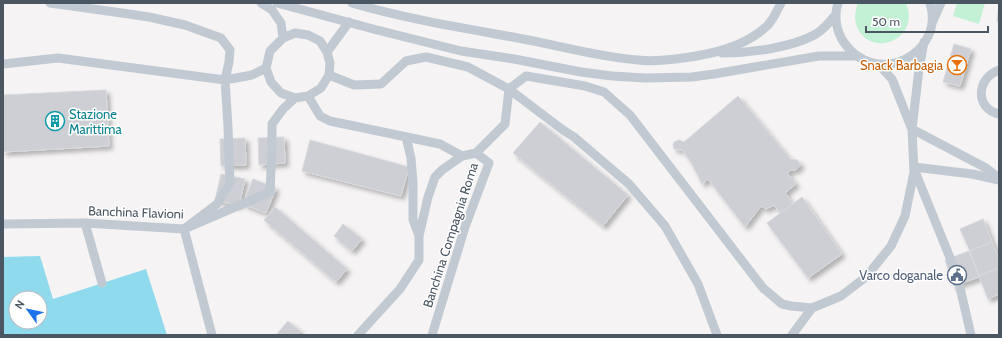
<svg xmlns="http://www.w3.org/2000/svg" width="1002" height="338" font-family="Cabin,sans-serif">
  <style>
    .green { fill: #c3f1d5 }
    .water { fill: #90daee; fill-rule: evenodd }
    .building { fill: #cdcfd5; stroke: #d7d9de; filter: url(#shadow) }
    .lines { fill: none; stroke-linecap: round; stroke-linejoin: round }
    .service { stroke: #c1cad2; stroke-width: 9 }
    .labels { text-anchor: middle; stroke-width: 3; stroke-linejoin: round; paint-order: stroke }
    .food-label { font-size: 13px; fill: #c56008; stroke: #fff; text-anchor: end }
    .culture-label { font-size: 13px; fill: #0d838f; stroke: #fff; text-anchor: start }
    .street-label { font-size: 13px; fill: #4a5661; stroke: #fff }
    .service-label { font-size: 13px; fill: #4e5e75; stroke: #fff; text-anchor: end }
  </style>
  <defs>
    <filter id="shadow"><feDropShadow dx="3.5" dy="3.5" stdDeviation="2" flood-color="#0004"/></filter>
  </defs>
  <rect width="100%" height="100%" fill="#f5f3f3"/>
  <!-- green -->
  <path class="green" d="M 858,3 L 906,3 C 921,40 871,59 857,27 C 854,19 855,11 858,3 Z
    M 957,3 L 985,3 L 979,24 L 953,16 Z"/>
  <!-- water -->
  <path class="water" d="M 40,256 L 53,299 L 146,269 L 167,335 L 3,335 L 3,257 ZM 16,298 L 40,298 L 40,322 L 16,322 Z"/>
  <!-- building -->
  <path class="building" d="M 999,3 L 999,21 L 997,21 Z
    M 954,44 L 971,49 L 960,86 L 943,82 Z
    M 106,90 L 109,146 L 3,152 L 3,95 Z
    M 738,96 L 790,159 L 797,160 L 801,165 L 796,170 L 791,170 L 787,173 L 796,184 L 785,193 L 793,204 L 780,213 L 774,205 L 766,209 L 761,206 L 745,227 L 708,179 L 702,184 L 691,162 L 682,150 L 674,149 L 673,145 L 674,142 L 679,140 L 684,142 Z
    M 540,122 L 628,195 L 603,226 L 513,153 Z
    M 284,137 L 285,163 L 259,165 L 258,138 Z
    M 245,138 L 246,165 L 221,166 L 220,139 Z
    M 310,140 L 409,167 L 401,196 L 302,171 Z
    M 221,174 L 245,179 L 239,206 L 215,200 Z
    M 253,179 L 276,188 L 266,213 L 243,204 Z
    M 802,197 L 842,254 L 808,278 L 767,223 Z
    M 275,207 L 347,269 L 336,282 L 264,220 Z
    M 983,219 L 992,242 L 970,251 L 960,229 Z
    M 343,224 L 362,239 L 352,251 L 334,236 Z
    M 992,242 L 999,260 L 999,268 L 979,276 L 970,251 Z
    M 969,251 L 979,277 L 954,286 L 945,260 Z
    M 999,268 L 999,294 L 988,299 L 979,276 Z
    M 288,321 L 300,331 L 297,335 L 276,335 Z"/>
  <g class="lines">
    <!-- service -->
    <path class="service" d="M 50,3 L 122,13 L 149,17 L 185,25 L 221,38 L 230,50 L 229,62 L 225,80 L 228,127 L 230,183 L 217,204 L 184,229 L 212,335
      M 261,3 L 272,10 L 281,23 L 283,38
      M 277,3 L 377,30 L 461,51 L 514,59 L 581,72 L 612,76 L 645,78 L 692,77 L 714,74 L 819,56 L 856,56
      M 352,3 C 406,19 463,28 518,38 C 557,45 598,57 638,60 C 653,62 668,60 683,58 C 713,54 744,47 767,26 C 773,20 777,11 781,3
      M 838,3 C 834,15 836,30 843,41 C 875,90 946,54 930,3
      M 933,21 L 941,3
      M 327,52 L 349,22
      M 722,53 C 750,53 791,48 816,34 C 824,29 830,22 836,14
      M 3,64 L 58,58 L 225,80 L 252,75 L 266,68
      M 878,64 L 892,79 L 911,127
      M 999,70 C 976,78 975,109 999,114
      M 329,75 L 354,85 L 381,84 L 406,61 L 426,57 L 468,67 L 509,89 L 563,130 L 574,137 L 629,184 L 665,226 L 698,284 L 717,335
      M 509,89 L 526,76 L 585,86 L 604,92 L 630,115 L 763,288 L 782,304 L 791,306 L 812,308 L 841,296 L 866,277 L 891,246 L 905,216 L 914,172 L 912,129 L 919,69 L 924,42
      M 308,96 L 320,116 L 330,121 L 440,144 L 462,156
      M 912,129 L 986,168 L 999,178
      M 406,137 L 411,158 L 413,183 L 413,220 L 419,236
      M 476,153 L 505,124 L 509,89
      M 914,167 L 972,174 L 999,180
      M 914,169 L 957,275 L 971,335
      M 85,223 L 102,283
      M 3,224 L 85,223 L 184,229 L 270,192 L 272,148 L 272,124 L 283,109 L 295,98 L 308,96 L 321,88 L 329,75 L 330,63 L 327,52 L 320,41 L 308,35 L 295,33 L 283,38 L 270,51 L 266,68 L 271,82 L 281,93 L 295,98
      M 358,335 L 400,289 L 419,260 L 419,236 L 428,197 L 435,177 L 442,170 L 462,156 L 476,153
      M 432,335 L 465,227 L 489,163 L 476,153
      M 792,335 L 812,308"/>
  </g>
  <!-- icons -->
  <defs>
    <symbol id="bar-ring" viewBox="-11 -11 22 22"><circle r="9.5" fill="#fff" stroke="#e8710a" stroke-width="1.5"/><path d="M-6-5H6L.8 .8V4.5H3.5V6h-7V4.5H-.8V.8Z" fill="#e8710a"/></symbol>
    <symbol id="building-ring" viewBox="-11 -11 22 22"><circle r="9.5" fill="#fff" stroke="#0f9aa8" stroke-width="1.5"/><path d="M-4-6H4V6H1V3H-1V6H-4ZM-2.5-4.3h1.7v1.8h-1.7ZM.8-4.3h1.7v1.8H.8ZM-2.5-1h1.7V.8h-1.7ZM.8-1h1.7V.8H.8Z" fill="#0f9aa8"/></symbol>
    <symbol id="civic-ring" viewBox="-11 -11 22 22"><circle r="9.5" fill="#fff" stroke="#5c6f8a" stroke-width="1.5"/><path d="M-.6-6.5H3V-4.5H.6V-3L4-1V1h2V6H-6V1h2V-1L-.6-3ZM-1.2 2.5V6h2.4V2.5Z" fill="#5c6f8a"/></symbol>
  </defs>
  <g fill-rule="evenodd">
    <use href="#bar-ring" x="946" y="54" width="22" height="22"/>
    <use href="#building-ring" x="44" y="110" width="22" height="22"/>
    <use href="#civic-ring" x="946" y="264" width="22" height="22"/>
  </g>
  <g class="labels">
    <!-- food labels -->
    <g class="food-label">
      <text x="943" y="70">Snack Barbagia</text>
    </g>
    <!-- culture labels -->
    <g class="culture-label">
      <text x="69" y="119">Stazione<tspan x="69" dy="15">Marittima</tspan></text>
    </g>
    <!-- street labels -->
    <g class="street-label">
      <text transform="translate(136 212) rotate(2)" y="5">Banchina Flavioni</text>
      <text transform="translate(450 235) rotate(-72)" y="5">Banchina Compagnia Roma</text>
    </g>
    <!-- service labels -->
    <g class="service-label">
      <text x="943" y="280">Varco doganale</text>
    </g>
  </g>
  <!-- border -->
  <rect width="1002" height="338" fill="none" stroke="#4a5661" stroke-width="8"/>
  <!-- north arrow -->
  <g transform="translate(28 310) rotate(303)"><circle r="19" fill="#ffffff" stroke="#b7bbc0"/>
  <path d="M0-3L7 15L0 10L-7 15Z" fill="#1a73e8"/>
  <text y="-6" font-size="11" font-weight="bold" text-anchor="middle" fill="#4a5661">N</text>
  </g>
  <!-- scale -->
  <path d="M866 26v6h122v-6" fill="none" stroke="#4a5661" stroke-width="2"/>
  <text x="872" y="26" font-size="12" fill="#4a5661" stroke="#ffffff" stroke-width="3" paint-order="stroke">50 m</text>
</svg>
